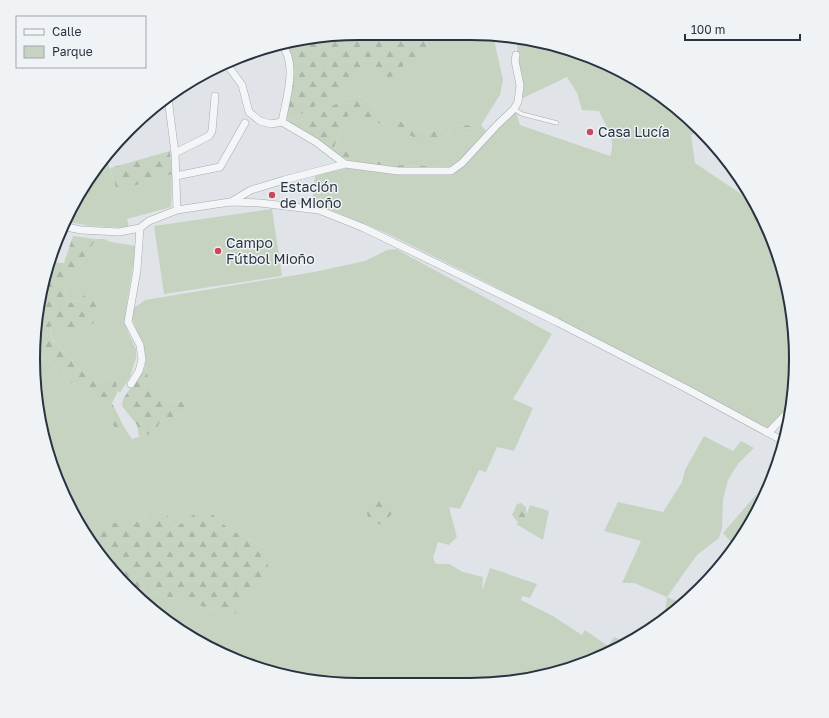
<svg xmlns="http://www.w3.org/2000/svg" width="829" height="718" font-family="'Golos Text',sans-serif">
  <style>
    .green { fill: #c6d3c1 }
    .forest { fill: url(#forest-firs) }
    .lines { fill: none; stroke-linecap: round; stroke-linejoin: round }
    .service-casing { stroke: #a5abb3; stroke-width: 4.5 }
    .minor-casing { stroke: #a5abb3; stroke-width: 8 }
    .service { stroke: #f3f5f7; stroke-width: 3.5 }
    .minor { stroke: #f3f5f7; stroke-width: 7 }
    .poi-dot { fill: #cc475d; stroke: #f0f3f6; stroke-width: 1.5 }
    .labels { text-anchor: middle; stroke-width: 3; stroke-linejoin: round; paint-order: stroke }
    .poi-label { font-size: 14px; fill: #293240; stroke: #f0f3f6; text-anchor: start }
    .rim { fill: none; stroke: #293240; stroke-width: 2 }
  </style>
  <defs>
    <pattern id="forest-firs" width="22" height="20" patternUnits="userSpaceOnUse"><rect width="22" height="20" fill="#c6d3c1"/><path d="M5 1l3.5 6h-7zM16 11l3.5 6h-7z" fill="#aab6a7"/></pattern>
  </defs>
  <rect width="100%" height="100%" fill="#e0e4e9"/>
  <!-- green -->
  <path class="green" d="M 425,34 L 493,35 L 503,80 L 500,95 L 481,125 L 486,131 L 466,157 L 451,167 L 435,169 L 433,166 L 394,165 L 368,159 L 334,147 L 346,119 L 353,108 L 373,123 L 388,124 L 442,138 L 453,132 L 470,134 L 473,125 L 453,126 L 428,132 L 383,115 L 362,96 L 343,100 L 316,115 L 290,123 L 287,120 L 301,114 L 362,66 L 405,61 L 428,49 Z
    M 521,38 L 614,67 L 669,101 L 702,131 L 691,135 L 695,163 L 756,204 L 779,254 L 793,316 L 795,380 L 791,406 L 769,429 L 689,386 L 472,275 L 386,233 L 326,208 L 312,206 L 315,175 L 347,168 L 403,175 L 448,173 L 516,112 L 520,125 L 610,156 C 617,140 605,125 599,111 L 582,110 L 577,93 L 567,77 L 519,100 L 517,44 Z
    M 106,157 L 117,191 L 172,174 L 171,207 L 127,219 L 129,228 L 92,226 L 67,222 L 93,172 Z
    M 272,209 L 282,276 L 164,294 L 154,226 Z
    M 96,239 L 104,239 L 111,242 L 136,246 L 125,315 L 127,330 L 136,349 L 136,358 L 130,377 L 120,393 L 118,391 L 115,378 C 103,377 86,376 77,368 C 74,366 72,361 70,358 C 59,345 50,345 50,325 L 67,330 L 93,288 L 78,301 L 68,303 L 65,287 Z
    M 396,249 L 552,334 L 513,399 L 533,408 L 514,451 L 497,447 L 486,472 L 479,470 L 460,509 L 449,507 L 457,537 L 449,545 L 438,542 L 433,558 L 436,564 L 449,564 L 463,572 L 483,577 L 482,591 L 490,568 L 537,584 L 530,598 L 522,596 L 521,600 L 553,616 L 582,635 L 585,630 L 608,646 L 614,637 L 630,643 L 575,668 L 492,684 L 359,685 L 295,679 L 234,660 L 178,630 L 135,595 L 150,592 L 234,615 L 265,548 L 229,529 L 204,507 L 175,528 L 165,511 L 133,523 L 106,523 L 85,534 C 60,500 42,443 36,402 C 34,385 36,367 36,350 L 53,364 L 69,382 L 91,389 L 104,407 L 117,432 L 124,427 L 132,439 L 155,432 L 160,422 L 189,411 L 194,404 L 187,402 L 167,401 L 151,387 L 145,367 L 144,349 L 132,318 L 134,308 L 145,300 L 314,272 L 365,261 L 387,250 Z
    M 704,436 L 733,451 L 741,441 L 754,448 L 738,464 L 728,480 L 723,499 L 722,529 L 719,538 L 697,555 L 667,597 L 684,604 L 664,619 L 667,597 L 634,583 L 622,583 L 641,541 L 604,531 L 618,502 L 663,512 L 682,482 L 685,470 Z
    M 767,482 L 770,484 L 762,503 L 735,547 L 723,533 Z
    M 530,505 L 549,511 L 543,540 L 516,524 L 525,518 Z"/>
  <!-- forest -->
  <path class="forest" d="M 359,33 L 425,34 L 428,49 L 414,62 L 405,61 L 400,73 L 380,81 L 362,66 C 337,90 320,107 287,120 L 292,57 L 282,43 Z
    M 362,96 L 383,115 L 428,132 L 453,126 L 473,125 L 476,128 L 470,134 L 453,132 L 442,138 L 423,142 L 388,124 L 373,123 L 353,109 L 346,119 L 334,147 L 368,159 L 394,165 L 433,166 L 435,169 L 398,169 L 349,161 L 290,123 L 316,115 L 343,100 Z
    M 170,151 L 172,174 L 117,191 L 110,168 Z
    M 73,236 L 96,239 L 65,287 L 68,303 L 78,301 L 93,287 L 98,297 L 94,323 L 67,330 L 50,326 C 49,344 60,346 70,358 C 73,361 74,366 77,368 C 87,376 103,377 115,378 L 118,391 L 112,403 L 124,427 L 117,432 L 104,407 L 91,389 L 69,382 L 53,364 L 36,350 L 36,316 L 50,262 L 64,263 Z
    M 145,367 L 151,387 L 167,401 L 187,402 L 194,404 L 189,411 L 160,422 L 155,432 L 139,437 L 137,425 L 122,406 L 123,399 Z
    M 379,500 L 391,504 L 393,512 L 383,525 C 372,522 367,520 366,508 L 371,510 Z
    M 521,503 L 526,507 L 527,523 L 521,526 L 512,515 L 517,504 Z
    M 204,507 L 229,529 L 265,548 L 269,572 L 234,615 L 150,592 L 135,595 L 128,589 L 85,534 L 106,523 L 133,523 L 165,511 L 175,528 Z"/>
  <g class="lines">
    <defs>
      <path id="service" d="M 514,109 L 522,114 L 557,123"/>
      <path id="minor" d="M 280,43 C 299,62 286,99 282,122
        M 226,63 L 242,85 L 249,112 L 260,121 L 271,124 L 282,122 L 316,142 L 345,164
        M 168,98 L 175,153 L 177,210
        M 175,153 L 209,136 L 212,131 L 215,96
        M 176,176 L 220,167 L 245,123
        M 231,202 L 251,190 L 284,180 L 345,164 L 398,171 L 451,171 L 462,163 L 497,125 L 514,109 L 518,102 L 520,85 L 515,61 L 516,55
        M 62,226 L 81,230 L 119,232 L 140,228 L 149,221 L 177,210 L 230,202 L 260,203 L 319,210 L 364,228 L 557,322 L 687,389 L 785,442
        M 131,384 L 139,371 L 142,360 L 140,345 L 128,322 L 137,270 L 140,228
        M 768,433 L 790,410"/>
    </defs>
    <!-- service casing -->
    <use href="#service" class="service-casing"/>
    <!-- minor casing -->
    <use href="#minor" class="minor-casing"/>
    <!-- service -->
    <use href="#service" class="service"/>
    <!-- minor -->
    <use href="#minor" class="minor"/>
  </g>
  <!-- markers -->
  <g class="poi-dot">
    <circle cx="590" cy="132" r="4"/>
    <circle cx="272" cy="195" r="4"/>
    <circle cx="218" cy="251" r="4"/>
  </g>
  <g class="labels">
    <!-- poi labels -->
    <g class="poi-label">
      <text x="598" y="137">Casa Lucía</text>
      <text x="280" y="192">Estación<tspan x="280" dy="16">de Mioño</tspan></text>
      <text x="226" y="248">Campo<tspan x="226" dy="16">Fútbol Mioño</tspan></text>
    </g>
  </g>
  <!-- crop -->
  <path d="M0 0H829V718H0ZM359 40H470A319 319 0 0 1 789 359V359A319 319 0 0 1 470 678H359A319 319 0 0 1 40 359V359A319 319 0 0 1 359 40Z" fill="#f0f3f6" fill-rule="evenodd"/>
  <path class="rim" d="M359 40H470A319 319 0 0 1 789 359V359A319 319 0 0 1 470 678H359A319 319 0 0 1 40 359V359A319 319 0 0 1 359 40Z"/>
  <!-- legend -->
  <rect x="16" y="16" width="130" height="52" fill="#f0f3f6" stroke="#a0a6ad"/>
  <rect x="24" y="29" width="20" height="6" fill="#f3f5f7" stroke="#a0a6ad"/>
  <text x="52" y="36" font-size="12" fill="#293240">Calle</text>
  <rect x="24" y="46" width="20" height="12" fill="#c6d3c1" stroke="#a0a6ad"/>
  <text x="52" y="56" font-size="12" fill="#293240">Parque</text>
  <!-- scale -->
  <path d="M685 34v6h115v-6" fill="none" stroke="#293240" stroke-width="2"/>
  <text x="691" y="34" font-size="12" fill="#293240" stroke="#f0f3f6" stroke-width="3" paint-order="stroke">100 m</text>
</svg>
